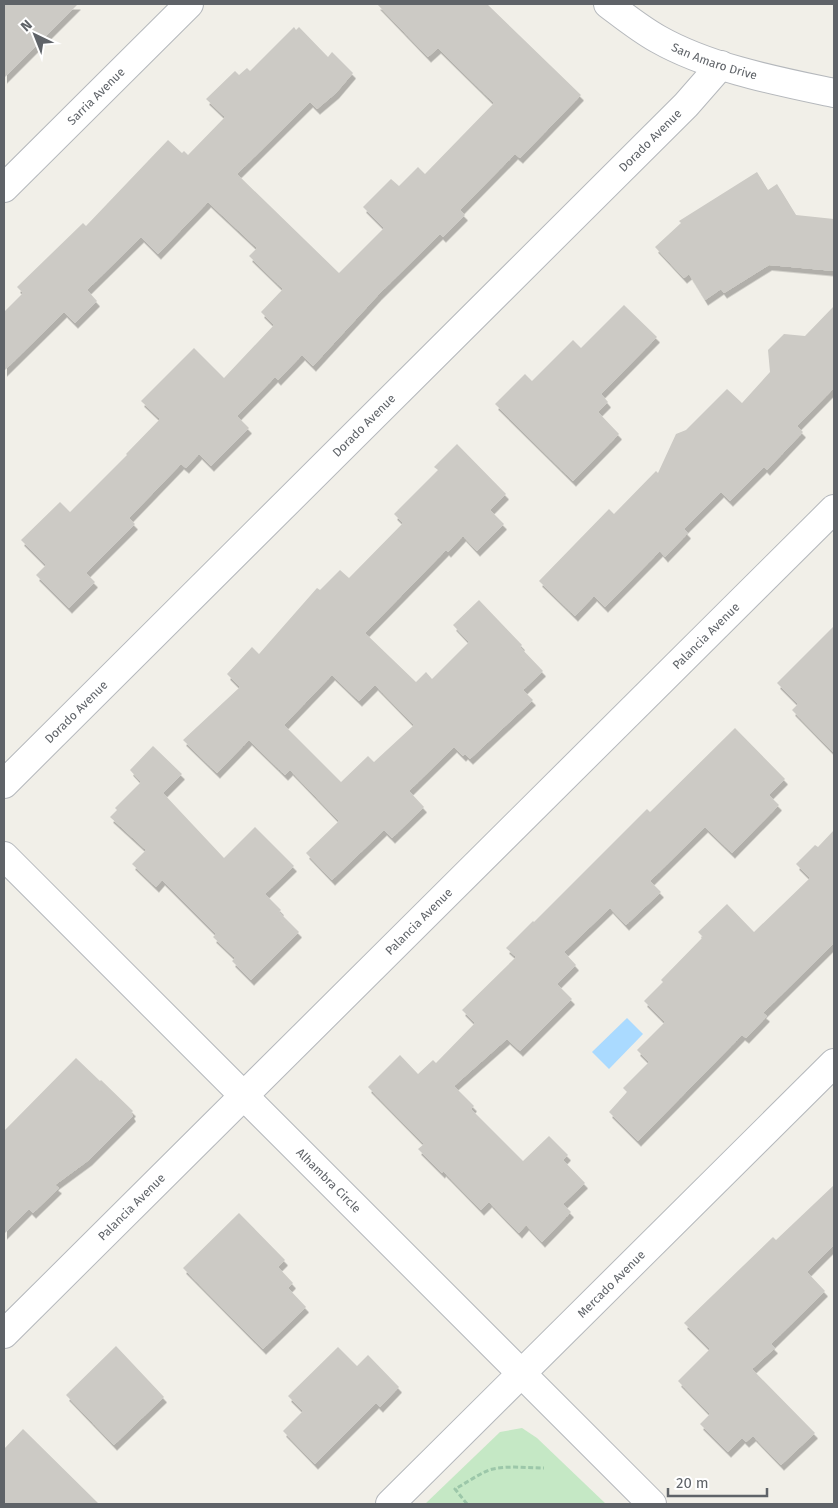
<svg xmlns="http://www.w3.org/2000/svg" width="838" height="1508" font-family="'Fira Sans',sans-serif">
  <style>
    .green { fill: #c5e8c5 }
    .water { fill: #aadaff }
    .building { fill: #cccac5; fill-rule: evenodd; filter: url(#shadow) }
    .lines { fill: none; stroke-linecap: round; stroke-linejoin: round }
    .minor-casing { stroke: #b5b8bc; stroke-width: 30 }
    .path { stroke: #9cc7a9; stroke-width: 3; stroke-dasharray: 5 2.5; stroke-linecap: butt }
    .minor { stroke: #fff; stroke-width: 28 }
    .labels { text-anchor: middle; stroke-width: 5; stroke-linejoin: round; paint-order: stroke }
    .street-label { font-size: 12px; fill: #5f6368; stroke: #fff }
  </style>
  <defs>
    <filter id="shadow"><feDropShadow dx="3" dy="5.5" stdDeviation="0" flood-color="#0004"/></filter>
  </defs>
  <rect width="100%" height="100%" fill="#f1efe8"/>
  <!-- green -->
  <path class="green" d="M 522,1428 L 537,1438 L 606,1504 L 425,1504 L 500,1432 Z"/>
  <!-- water -->
  <path class="water" d="M 627,1018 L 643,1034 L 609,1069 L 592,1052 Z"/>
  <!-- building -->
  <path class="building" d="M 4,4 L 78,4 L 4,78 Z
    M 377,4 L 487,4 L 581,95 L 520,158 L 515,154 L 460,210 L 465,215 L 443,237 L 440,234 L 379,294 L 313,366 L 302,355 L 278,380 L 275,377 L 237,416 L 249,428 L 211,466 L 199,454 L 186,468 L 181,464 L 129,518 L 135,524 L 86,573 L 95,582 L 69,608 L 36,575 L 46,565 L 21,540 L 60,502 L 70,512 L 127,455 L 126,454 L 160,419 L 141,401 L 194,348 L 224,378 L 274,325 L 261,312 L 283,289 L 249,256 L 257,248 L 208,202 L 158,254 L 141,237 L 87,290 L 97,301 L 75,323 L 64,312 L 4,371 L 4,312 L 23,293 L 17,287 L 83,223 L 86,226 L 168,140 L 182,153 L 184,151 L 188,155 L 225,117 L 206,99 L 235,71 L 239,75 L 247,68 L 250,71 L 294,27 L 296,30 L 299,27 L 328,57 L 332,52 L 353,73 L 336,93 L 317,109 L 310,102 L 237,174 L 339,273 L 384,228 L 363,207 L 391,179 L 399,186 L 418,167 L 425,174 L 494,103 L 438,48 L 428,57 Z
    M 757,172 L 768,190 L 777,184 L 796,215 L 834,219 L 834,271 L 769,265 L 724,293 L 721,289 L 705,300 L 689,274 L 684,278 L 655,247 L 681,223 L 679,221 Z
    M 624,305 L 657,337 L 601,394 L 608,402 L 598,412 L 619,434 L 573,481 L 495,404 L 525,374 L 532,381 L 573,340 L 581,348 Z
    M 834,306 L 834,388 L 797,426 L 803,432 L 767,470 L 764,467 L 730,501 L 721,492 L 684,529 L 688,533 L 665,557 L 660,551 L 605,607 L 594,596 L 575,616 L 539,581 L 609,509 L 614,514 L 656,471 L 658,473 L 676,434 L 686,430 L 727,389 L 742,403 L 770,372 L 768,350 L 784,334 L 805,336 Z
    M 457,444 L 506,494 L 490,510 L 504,524 L 477,551 L 463,536 L 448,552 L 446,550 L 365,633 L 416,682 L 426,672 L 432,679 L 469,642 L 453,625 L 479,600 L 522,645 L 520,647 L 543,671 L 523,690 L 533,700 L 470,759 L 465,754 L 463,756 L 454,747 L 409,791 L 424,807 L 392,838 L 384,830 L 332,880 L 306,853 L 339,821 L 290,770 L 285,775 L 249,740 L 217,773 L 183,740 L 240,687 L 227,674 L 252,647 L 259,654 L 317,588 L 320,590 L 340,570 L 349,578 L 403,523 L 394,514 L 438,470 L 434,467 ZM 332,675 L 359,701 L 375,685 L 414,725 L 374,762 L 368,756 L 341,782 L 284,725 Z
    M 834,626 L 834,753 L 792,710 L 798,704 L 777,683 Z
    M 735,728 L 785,779 L 769,795 L 779,805 L 732,853 L 705,827 L 650,881 L 661,892 L 626,925 L 610,908 L 564,952 L 576,965 L 557,984 L 572,999 L 520,1051 L 507,1039 L 454,1086 L 474,1106 L 471,1109 L 523,1161 L 549,1136 L 568,1155 L 563,1160 L 585,1183 L 563,1204 L 571,1212 L 542,1242 L 526,1225 L 519,1233 L 489,1202 L 481,1210 L 443,1171 L 442,1173 L 418,1149 L 424,1144 L 368,1087 L 400,1055 L 418,1074 L 433,1060 L 436,1063 L 475,1023 L 462,1010 L 516,957 L 506,948 L 533,921 L 534,922 L 647,809 L 650,812 Z
    M 153,746 L 182,774 L 163,793 L 224,858 L 255,827 L 294,866 L 265,894 L 281,910 L 279,912 L 299,932 L 251,980 L 232,961 L 235,958 L 213,937 L 216,934 L 162,880 L 156,887 L 132,864 L 146,850 L 110,817 L 117,810 L 115,808 L 141,782 L 130,770 Z
    M 834,830 L 834,943 L 763,1013 L 767,1016 L 746,1038 L 742,1035 L 638,1141 L 609,1112 L 627,1092 L 623,1088 L 649,1062 L 637,1050 L 665,1022 L 644,1001 L 663,982 L 661,980 L 703,937 L 698,932 L 727,904 L 754,932 L 810,878 L 796,864 L 815,845 L 818,847 Z
    M 76,1058 L 100,1081 L 101,1080 L 133,1111 L 131,1113 L 133,1116 L 89,1160 L 55,1185 L 59,1188 L 33,1213 L 29,1209 L 4,1234 L 4,1131 Z
    M 834,1185 L 834,1245 L 807,1272 L 825,1291 L 771,1344 L 775,1348 L 752,1369 L 815,1433 L 781,1465 L 753,1436 L 746,1442 L 742,1438 L 728,1452 L 700,1424 L 710,1414 L 678,1381 L 710,1349 L 684,1323 L 773,1237 L 776,1240 Z
    M 239,1213 L 285,1260 L 278,1267 L 293,1283 L 288,1288 L 306,1307 L 263,1349 L 183,1268 Z
    M 116,1346 L 164,1397 L 114,1445 L 66,1395 Z
    M 338,1347 L 357,1366 L 368,1355 L 399,1387 L 380,1407 L 376,1403 L 315,1464 L 283,1431 L 303,1411 L 288,1396 Z
    M 23,1429 L 99,1504 L 4,1504 L 4,1449 Z"/>
  <g class="lines">
    <defs>
      <g id="minor">
        <path id="s1" d="M 608,4 C 624,16 640,29 658,39 C 709,68 777,81 834,93"/>
        <path id="s2" d="M 4,188 L 189,4"/>
        <path id="s3" d="M 4,784 L 686,105 L 721,65"/>
        <path id="s4" d="M 4,856 L 652,1504"/>
        <path id="s5" d="M 4,1334 L 834,509"/>
        <path id="s6" d="M 390,1504 L 834,1063"/>
      </g>
    </defs>
    <!-- minor casing -->
    <use href="#minor" class="minor-casing"/>
    <!-- path -->
    <path class="path" d="M 467,1504 L 455,1489 C 466,1483 477,1475 489,1470 C 507,1465 526,1468 544,1468"/>
    <!-- minor -->
    <use href="#minor" class="minor"/>
  </g>
  <g class="labels">
    <!-- street labels -->
    <g class="street-label">
      <text dy="4" stroke="none"><textPath href="#s1" startOffset="122">San Amaro Drive</textPath></text>
      <text dy="4" stroke="none"><textPath href="#s2" startOffset="130">Sarria Avenue</textPath></text>
      <text dy="4" stroke="none"><textPath href="#s3" startOffset="912">Dorado Avenue</textPath></text>
      <text dy="4" stroke="none"><textPath href="#s3" startOffset="508">Dorado Avenue</textPath></text>
      <text dy="4" stroke="none"><textPath href="#s5" startOffset="990">Palancia Avenue</textPath></text>
      <text dy="4" stroke="none"><textPath href="#s3" startOffset="102">Dorado Avenue</textPath></text>
      <text dy="4" stroke="none"><textPath href="#s5" startOffset="585">Palancia Avenue</textPath></text>
      <text dy="4" stroke="none"><textPath href="#s4" startOffset="459">Alhambra Circle</textPath></text>
      <text dy="4" stroke="none"><textPath href="#s5" startOffset="180">Palancia Avenue</textPath></text>
      <text dy="4" stroke="none"><textPath href="#s6" startOffset="312">Mercado Avenue</textPath></text>
    </g>
  </g>
  <!-- border -->
  <rect width="838" height="1508" fill="none" stroke="#5f6368" stroke-width="10"/>
  <!-- north arrow -->
  <g transform="translate(35 35) rotate(317)" stroke="#ffffff" stroke-width="4" paint-order="stroke">
  <path d="M0-4L9 19L0 12L-9 19Z" fill="#5f6368"/>
  <text y="-8" font-size="14" font-weight="bold" text-anchor="middle" fill="#5f6368">N</text>
  </g>
  <!-- scale -->
  <path d="M668 1488v8h99v-8" fill="none" stroke="#5f6368" stroke-width="2.5"/>
  <text x="676" y="1488" font-size="15" fill="#5f6368" stroke="#ffffff" stroke-width="4" paint-order="stroke">20 m</text>
</svg>
